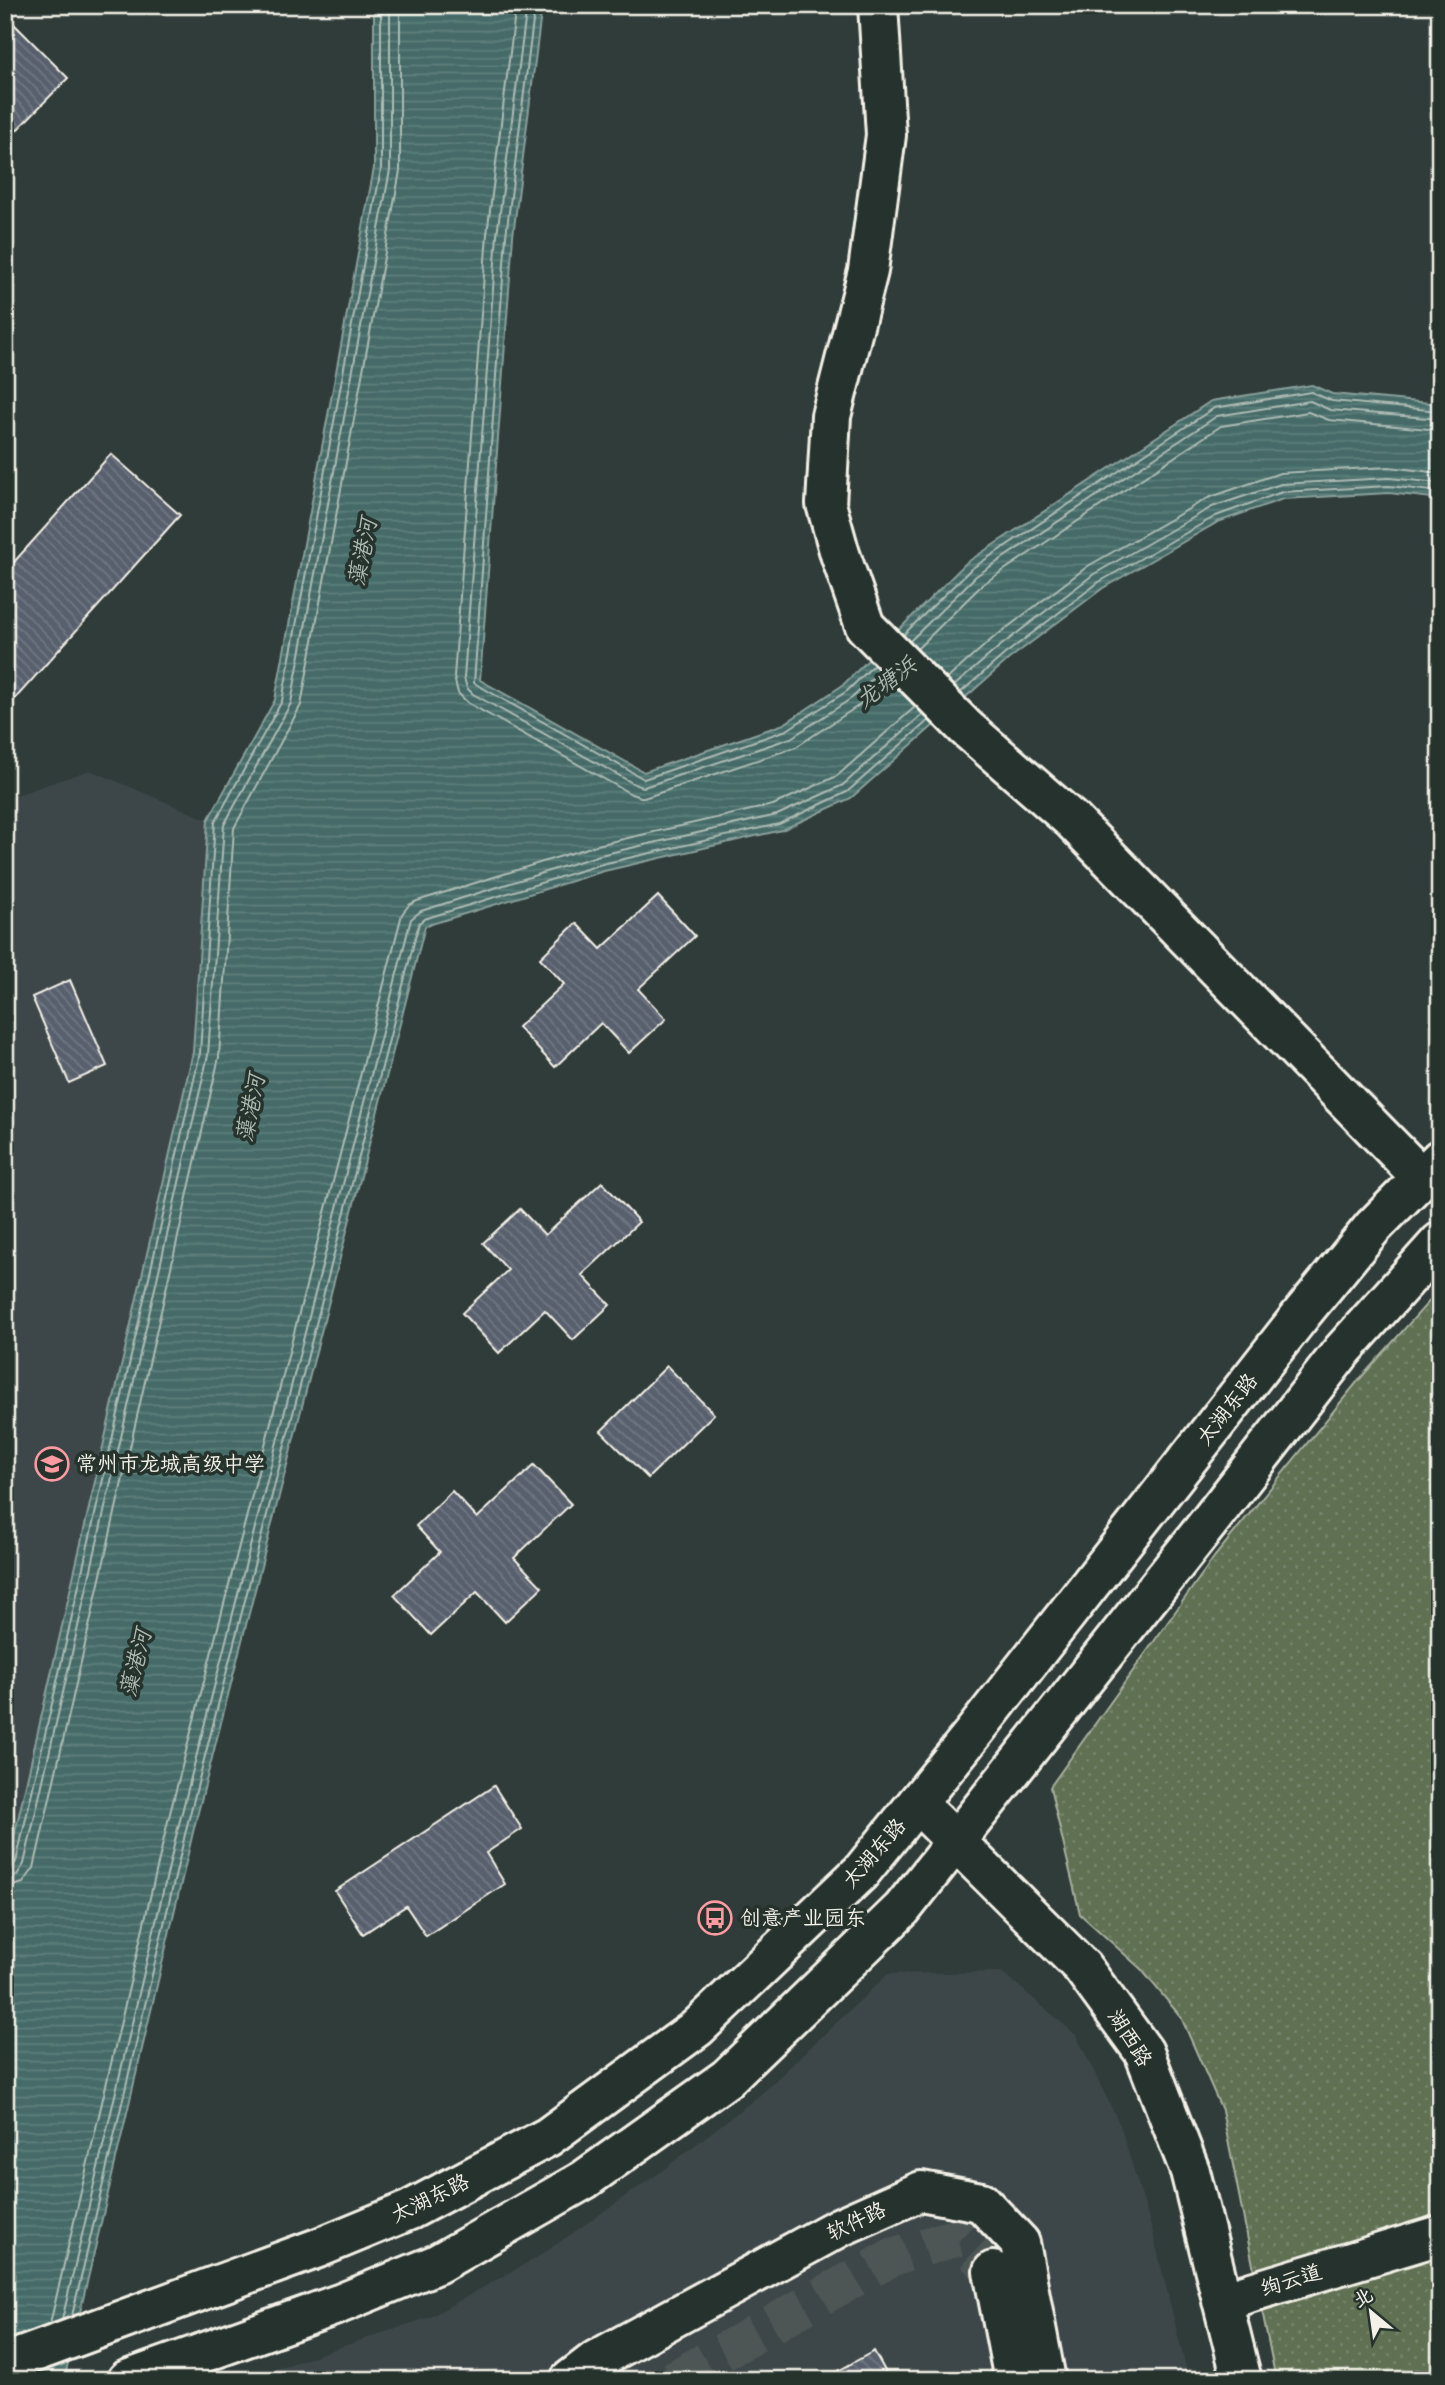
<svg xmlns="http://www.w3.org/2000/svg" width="1445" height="2385" font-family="Pangolin,'LXGW WenKai TC',sans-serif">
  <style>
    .built { fill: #3c474a }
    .park { fill: url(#park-dots); stroke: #a9b09e; stroke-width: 2 }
    .water { fill: url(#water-rules); stroke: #8aa09b; stroke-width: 2 }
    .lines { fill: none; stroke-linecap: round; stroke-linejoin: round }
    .shore { stroke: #aebbb4; stroke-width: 2 }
    .building { fill: url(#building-back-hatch); stroke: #f4f1e8; stroke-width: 2 }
    .minor-tunnel { stroke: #4d5754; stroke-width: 38; stroke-dasharray: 38 19; stroke-linecap: butt }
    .minor-casing { stroke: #f4f1e8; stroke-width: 44 }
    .major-casing { stroke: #f4f1e8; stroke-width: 44 }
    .minor { stroke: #26332d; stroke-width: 38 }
    .major { stroke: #26332d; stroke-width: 38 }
    .labels { text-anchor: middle; stroke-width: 7; stroke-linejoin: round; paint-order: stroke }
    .street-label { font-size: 21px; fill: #f4f1e8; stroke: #26332d }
    .poi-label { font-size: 21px; fill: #f4f1e8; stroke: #26332d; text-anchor: start }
    .water-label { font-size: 23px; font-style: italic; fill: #aebbb4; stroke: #26332d }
  </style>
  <defs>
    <pattern id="park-dots" width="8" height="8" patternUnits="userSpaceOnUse" patternTransform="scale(1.75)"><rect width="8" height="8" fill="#5e7053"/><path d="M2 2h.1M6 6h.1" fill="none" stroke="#76856c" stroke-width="1.8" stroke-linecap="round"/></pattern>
    <pattern id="water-rules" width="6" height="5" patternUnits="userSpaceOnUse" patternTransform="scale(1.75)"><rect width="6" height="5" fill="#446a67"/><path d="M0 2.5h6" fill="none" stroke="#60807d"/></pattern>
    <pattern id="building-back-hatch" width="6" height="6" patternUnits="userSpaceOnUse" patternTransform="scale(1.75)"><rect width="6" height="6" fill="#58606e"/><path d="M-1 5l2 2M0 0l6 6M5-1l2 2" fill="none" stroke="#717783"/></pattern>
  </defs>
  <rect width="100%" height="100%" fill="#303c3a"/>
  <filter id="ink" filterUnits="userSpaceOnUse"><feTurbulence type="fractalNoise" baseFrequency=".0143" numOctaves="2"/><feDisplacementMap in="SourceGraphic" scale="14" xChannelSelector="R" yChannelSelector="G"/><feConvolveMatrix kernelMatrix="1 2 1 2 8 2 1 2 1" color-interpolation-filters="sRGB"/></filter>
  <g filter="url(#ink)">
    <!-- built -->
    <path class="built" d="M 90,770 L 208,820 L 193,1052 L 5,1876 L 5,799 Z
      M 1002,1972 L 1076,2035 L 1120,2125 L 1152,2230 L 1189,2380 L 243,2380 L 430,2317 L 541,2255 L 659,2173 L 761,2094 L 888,1974 Z"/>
    <!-- park -->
    <path class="park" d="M 1440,1289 L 1440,2380 L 1276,2380 L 1222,2110 L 1181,2017 L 1141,1969 L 1080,1914 L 1050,1787 L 1215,1556 L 1358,1381 Z"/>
    <!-- water -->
    <path class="water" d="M 374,5 L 542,5 L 513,236 L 480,680 L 644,772 L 784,724 L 843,685 L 966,563 L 1211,401 L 1312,385 L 1332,394 L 1440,404 L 1440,499 L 1389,493 L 1283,499 L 1218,522 L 1103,588 L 1009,659 L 851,798 L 782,830 L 604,871 L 425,926 L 194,1828 L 64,2380 L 5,2380 L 5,1876 L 193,1052 L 208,820 L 275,700 L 374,168 Z"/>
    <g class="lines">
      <!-- shore -->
      <path class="shore" d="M 516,5 L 487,234 L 454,677 L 458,693 L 468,703 L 631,794 L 644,798 L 796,747 L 858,706 L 887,678
        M 527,5 L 497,235 L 464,678 L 467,688 L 473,694 L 636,785 L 644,787 L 791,738 L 852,698 L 880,671
        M 535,5 L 506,236 L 474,683 L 644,779 L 787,730 L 847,691 L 874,665
        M 903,635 L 971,569 L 1214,408 L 1311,392 L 1332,401 L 1440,411
        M 910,641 L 976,576 L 1217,416 L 1310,401 L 1330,410 L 1440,419
        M 917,649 L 983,584 L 1221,426 L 1308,412 L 1329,420 L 1440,430
        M 947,679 L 992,639 L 1088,566 L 1208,498 L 1280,473 L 1389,467 L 1440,473
        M 954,686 L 999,647 L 1094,574 L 1212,507 L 1281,484 L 1389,478 L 1440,483
        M 960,693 L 1005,654 L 1099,582 L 1216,516 L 1282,492 L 1389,486 L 1440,492
        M 5,1869 L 12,1867 L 16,1862 L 200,1053 L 215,822 L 282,701 L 381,169 L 381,5
        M 5,1878 L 17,1875 L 24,1864 L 208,1055 L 224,825 L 291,703 L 390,170 L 390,5
        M 5,1888 L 23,1883 L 34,1868 L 219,1057 L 234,828 L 301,705 L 400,171 L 400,5
        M 72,2316 L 187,1826 L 419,923 L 424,919 L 602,864 L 779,824 L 847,792 L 929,720
        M 62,2320 L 179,1824 L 411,919 L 421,911 L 600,855 L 777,815 L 843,785 L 923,714
        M 50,2324 L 168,1821 L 402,914 L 409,905 L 417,901 L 597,845 L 773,805 L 837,776 L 915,707"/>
    </g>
    <!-- building -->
    <path class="building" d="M 5,15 L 68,78 L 5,142 Z
      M 111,454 L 180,515 L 5,710 L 5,572 Z
      M 658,896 L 695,936 L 638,989 L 666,1019 L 629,1053 L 601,1023 L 555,1067 L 518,1027 L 564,984 L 540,958 L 576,923 L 601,949 Z
      M 70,980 L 107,1066 L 69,1083 L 32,997 Z
      M 602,1182 L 639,1222 L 582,1275 L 610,1305 L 573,1340 L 545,1310 L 499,1353 L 462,1313 L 508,1270 L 483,1243 L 520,1209 L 545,1235 Z
      M 667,1366 L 714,1414 L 648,1478 L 601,1431 Z
      M 534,1465 L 571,1504 L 514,1558 L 542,1587 L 505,1622 L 477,1592 L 431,1635 L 394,1595 L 440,1552 L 416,1526 L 452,1491 L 477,1518 Z
      M 494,1786 L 522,1829 L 486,1853 L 505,1884 L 426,1936 L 406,1906 L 363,1934 L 335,1891 Z
      M 874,2351 L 890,2380 L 822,2380 Z"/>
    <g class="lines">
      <!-- minor-tunnel -->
      <path class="minor-tunnel" d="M 673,2380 L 892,2257 L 957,2237 L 993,2271"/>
      <defs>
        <path id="minor" d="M 878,5 L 886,135 L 868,271 L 831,416 L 826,504 L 840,554 L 865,626 L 966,728 L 1073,821 L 1421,1177
          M 917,1803 L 1082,1967 L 1144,2052 L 1190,2171 L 1242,2380
          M 993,2271 L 1014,2380
          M 1222,2301 L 1440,2235
          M 570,2380 L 596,2360 L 840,2227 L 921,2191 L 981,2202 L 1020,2243 L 1046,2380"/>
        <path id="major" d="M 5,2363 L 318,2248 L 410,2210 L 548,2137 L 697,2028 L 861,1872 L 975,1731 L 1304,1311 L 1373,1227 L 1440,1159
          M 127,2380 L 339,2304 L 437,2264 L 584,2180 L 727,2078 L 902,1909 L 1209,1522 L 1342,1351 L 1440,1242"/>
      </defs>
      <!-- minor casing -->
      <use href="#minor" class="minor-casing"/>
      <!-- major casing -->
      <use href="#major" class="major-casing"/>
      <!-- minor -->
      <use href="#minor" class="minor"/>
      <!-- major -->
      <use href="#major" class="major"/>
    </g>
  </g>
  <!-- icons -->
  <defs>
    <symbol id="school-ring" viewBox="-11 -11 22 22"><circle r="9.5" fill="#26332d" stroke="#ff9aa2" stroke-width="1.5"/><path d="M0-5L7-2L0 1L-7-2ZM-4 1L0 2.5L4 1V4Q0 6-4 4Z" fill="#ff9aa2"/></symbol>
    <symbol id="bus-ring" viewBox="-11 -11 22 22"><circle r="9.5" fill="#26332d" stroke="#ff9aa2" stroke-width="1.5"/><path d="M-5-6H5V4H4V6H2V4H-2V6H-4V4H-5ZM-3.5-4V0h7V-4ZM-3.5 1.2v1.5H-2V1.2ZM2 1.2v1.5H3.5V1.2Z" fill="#ff9aa2"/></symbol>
  </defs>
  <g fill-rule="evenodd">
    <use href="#school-ring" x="33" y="1445" width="38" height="38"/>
    <use href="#bus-ring" x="696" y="1899" width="38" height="38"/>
  </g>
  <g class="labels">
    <!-- street labels -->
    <g class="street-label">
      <text transform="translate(1227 1409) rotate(-52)" y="7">太湖东路</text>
      <text transform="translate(874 1853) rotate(-49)" y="7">太湖东路</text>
      <text transform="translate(1130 2038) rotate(58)" y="7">湖西路</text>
      <text transform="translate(430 2198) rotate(-26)" y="7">太湖东路</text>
      <text transform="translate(856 2221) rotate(-25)" y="7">软件路</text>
      <text transform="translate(1291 2280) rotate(-17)" y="7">绚云道</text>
    </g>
    <!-- poi labels -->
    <g class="poi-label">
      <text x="76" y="1471">常州市龙城高级中学</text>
      <text x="740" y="1925">创意产业园东</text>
    </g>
    <!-- water labels -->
    <g class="water-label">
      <text transform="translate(362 552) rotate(-79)" y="8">藻港河</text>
      <text transform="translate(886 682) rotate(-37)" y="8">龙塘浜</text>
      <text transform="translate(250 1108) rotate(-79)" y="8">藻港河</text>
      <text transform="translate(135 1663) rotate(-76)" y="8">藻港河</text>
    </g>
  </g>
  <!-- margin -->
  <rect width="1445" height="2385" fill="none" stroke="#26332d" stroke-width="28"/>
  <rect x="14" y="14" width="1417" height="2357" fill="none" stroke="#f4f1e8" stroke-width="2.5" filter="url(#ink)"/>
  <!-- north arrow -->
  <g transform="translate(1371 2312) rotate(331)" stroke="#26332d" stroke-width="5" paint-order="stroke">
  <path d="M0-5L12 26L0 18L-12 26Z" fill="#f4f1e8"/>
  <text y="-10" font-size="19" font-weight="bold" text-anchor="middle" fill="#f4f1e8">北</text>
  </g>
</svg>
